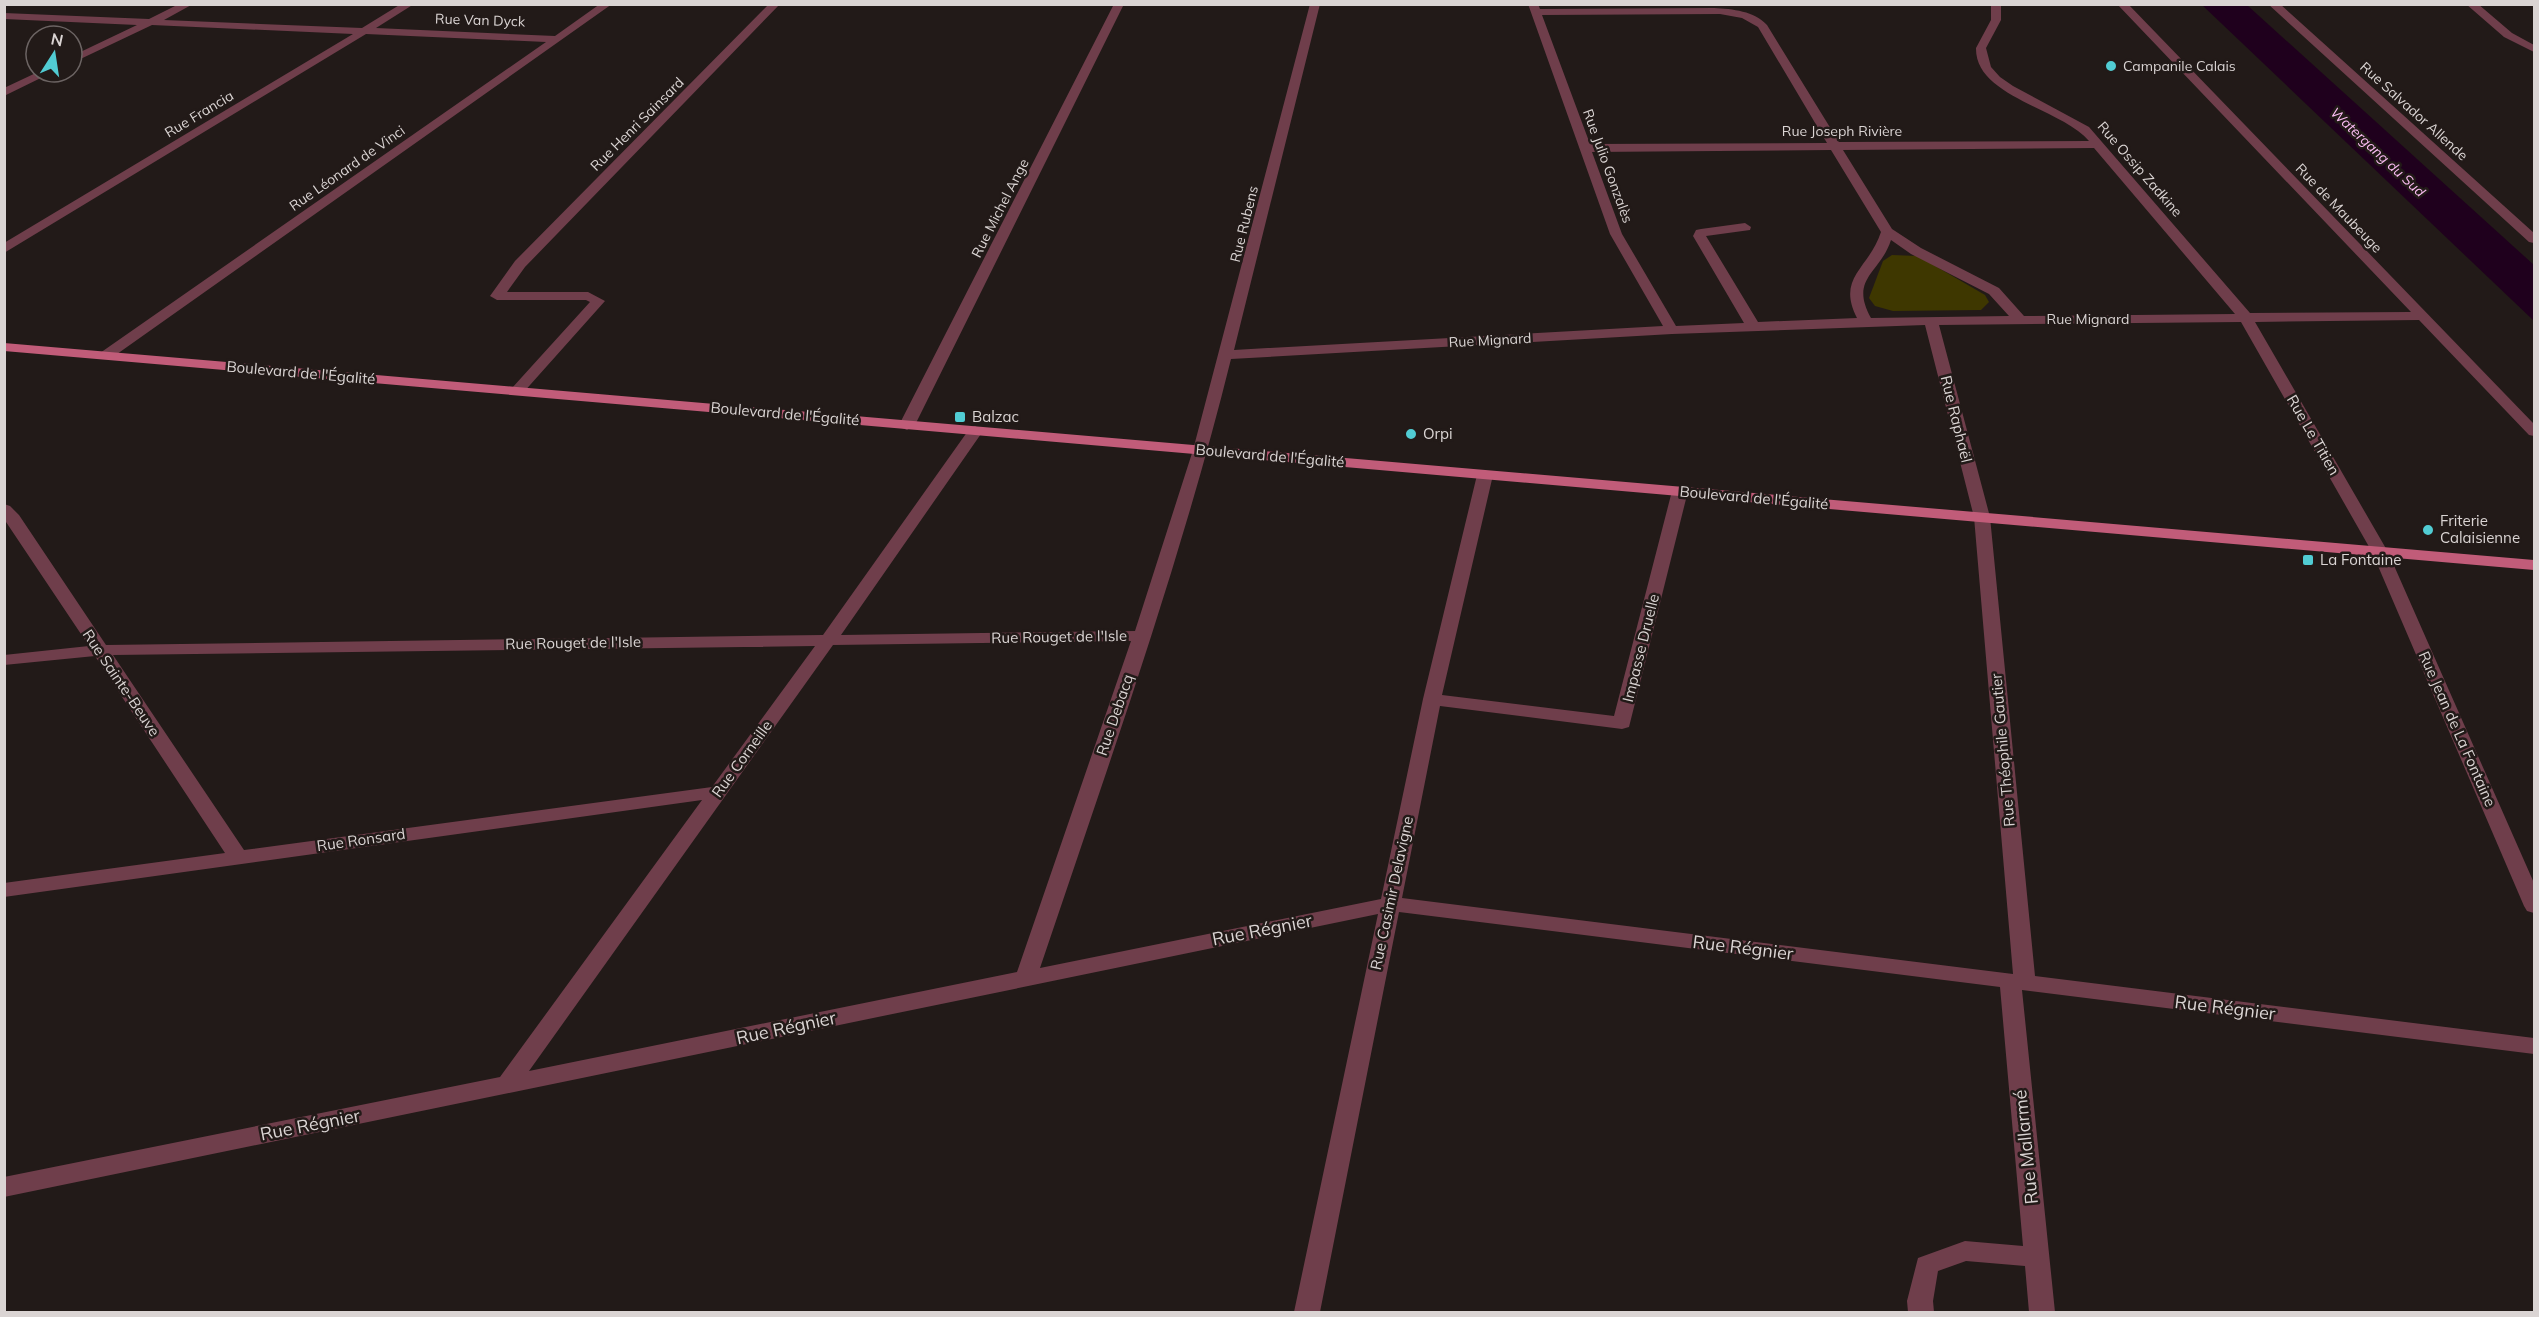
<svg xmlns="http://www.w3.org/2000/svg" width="2539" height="1317" font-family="Mulish,sans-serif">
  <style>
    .green { fill: #3e3700 }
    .water { fill: #1f001d }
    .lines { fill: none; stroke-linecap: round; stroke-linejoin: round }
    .minor { fill: #6f3e4b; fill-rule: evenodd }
    .major { fill: #c15c79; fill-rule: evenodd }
    .poi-dot { fill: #51ccd3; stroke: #221a18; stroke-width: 2 }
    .labels { text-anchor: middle; stroke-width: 5; stroke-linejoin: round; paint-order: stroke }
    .far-street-label { font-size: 14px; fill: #dad4d3; stroke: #221a18 }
    .far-poi-label { font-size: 14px; fill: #dad4d3; stroke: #221a18; text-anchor: start }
    .far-water-label { font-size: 14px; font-style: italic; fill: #fbbcf3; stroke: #221a18 }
    .street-label { font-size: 15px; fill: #dad4d3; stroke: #221a18 }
    .poi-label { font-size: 15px; fill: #dad4d3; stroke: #221a18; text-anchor: start }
    .near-street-label { font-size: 18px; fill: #dad4d3; stroke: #221a18 }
  </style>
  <rect width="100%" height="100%" fill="#221a18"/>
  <!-- green -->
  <path class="green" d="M 1892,255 L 1918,256 L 1985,295 L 1989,302 L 1981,310 L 1893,311 L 1875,306 L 1869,298 L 1883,261 Z"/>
  <!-- water -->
  <path class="water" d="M 2202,5 L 2247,5 L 2534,265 L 2534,321 Z"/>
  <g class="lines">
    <!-- minor -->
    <path class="minor" d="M 179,4 L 193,4 L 164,20 L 362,28 L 401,4 L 414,4 L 376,28 L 555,36 L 600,4 L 612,4 L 110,359 L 100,359 L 98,356 L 100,353 L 546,42 L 366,34 L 4,253 L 4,243 L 353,34 L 152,25 L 72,63 L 72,56 L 137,25 L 4,19 L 4,13 L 149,19 Z
      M 769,4 L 780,4 L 525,267 L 507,292 L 588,292 L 605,301 L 522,394 L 512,394 L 510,391 L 512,388 L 590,302 L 586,300 L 497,300 L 490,296 L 515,261 Z
      M 1114,4 L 1124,4 L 915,425 L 907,430 L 902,428 L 899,425 Z
      M 1310,4 L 1320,4 L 1234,350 L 1663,326 L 1610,234 L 1528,4 L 1538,4 L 1540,9 L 1714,8 C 1733,9 1754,11 1767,25 L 1839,142 L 2089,141 C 2061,108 1975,97 1976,48 L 1991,20 L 1991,4 L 2001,4 L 2001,20 L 1986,48 L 1991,67 L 2000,77 L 2013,86 L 2089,127 L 2250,313 L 2411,312 L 2117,4 L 2128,4 L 2534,424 L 2534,436 L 2529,435 L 2419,320 L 2255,322 L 2388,552 L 2534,883 L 2534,913 L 2527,911 L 2524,906 L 2372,552 L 2241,322 L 1939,325 L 1990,517 L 2035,976 L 2534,1038 L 2534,1054 L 2022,990 L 2055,1312 L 2029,1312 L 2025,1266 L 1966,1261 L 1938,1271 L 1933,1301 L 1934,1312 L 1908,1312 L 1907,1301 L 1918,1258 L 1965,1241 L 2023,1246 L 2000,987 L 1399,912 L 1320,1312 L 1294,1312 L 1378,914 L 4,1197 L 4,1177 L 500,1077 L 702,800 L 4,897 L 4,883 L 225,853 L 95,656 L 4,665 L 4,655 L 89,646 L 4,519 L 4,504 L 10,506 L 19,515 L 106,645 L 823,635 L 970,428 L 975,426 L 983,431 L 841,635 L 1135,631 L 1193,450 ZM 1720,14 L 1742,18 L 1758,27 L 1827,143 L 1590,144 L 1542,15 ZM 2094,148 L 2235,314 L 2024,316 L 1999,288 L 1921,248 L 1892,229 L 1843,150 ZM 1831,150 L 1881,232 C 1869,269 1836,277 1857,318 L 1758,322 L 1706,236 L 1750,230 L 1751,227 L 1745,223 L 1701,229 L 1696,230 L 1693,236 L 1744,323 L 1676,326 L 1622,234 L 1592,152 ZM 1891,240 L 1911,254 L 1989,294 L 2009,316 L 1871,318 C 1849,278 1880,274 1891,240 ZM 1925,325 L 1974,517 L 2013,974 L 1402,898 L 1440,706 L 1622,729 L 1629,727 L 1688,491 L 1680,486 L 1672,491 L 1614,716 L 1442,695 L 1493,475 L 1485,470 L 1477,475 L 1423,699 L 1381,899 L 1040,968 C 1108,766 1180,565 1231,359 L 1672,334 ZM 1131,641 L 1017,972 L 529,1071 L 833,645 ZM 815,646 L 712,787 L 244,850 L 113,655 Z
      M 2268,4 L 2280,4 L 2534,233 L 2534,243 L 2529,242 Z
      M 2466,4 L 2478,4 L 2512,33 L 2534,45 L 2534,52 L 2504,37 Z
      M 38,72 L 53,72 L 4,96 L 4,88 Z"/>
    <!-- major -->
    <path class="major" d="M 4,343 L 2534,560 L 2534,570 L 4,351 Z"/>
  </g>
  <!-- markers -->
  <g class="poi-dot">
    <circle cx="2111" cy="66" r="6"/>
    <rect x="954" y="411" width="12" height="12" rx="3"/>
    <circle cx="1411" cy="434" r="6"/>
    <circle cx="2428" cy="530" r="6"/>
    <rect x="2302" y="554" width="12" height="12" rx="3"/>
  </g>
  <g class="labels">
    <!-- far-street labels -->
    <g class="far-street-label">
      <text transform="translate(480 20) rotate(2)" y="5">Rue Van Dyck</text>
      <text transform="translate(2414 111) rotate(42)" y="5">Rue Salvador Allende</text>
      <text transform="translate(199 114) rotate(-31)" y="5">Rue Francia</text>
      <text transform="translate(637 124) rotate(-45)" y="5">Rue Henri Sainsard</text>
      <text x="1842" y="136">Rue Joseph Rivière</text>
      <text transform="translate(1608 166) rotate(70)" y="5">Rue Julio Gonzalès</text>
      <text transform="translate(347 168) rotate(-35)" y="5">Rue Léonard de Vinci</text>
      <text transform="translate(2140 169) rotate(49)" y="5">Rue Ossip Zadkine</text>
      <text transform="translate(1000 208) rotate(-63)" y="5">Rue Michel Ange</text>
      <text transform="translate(2339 208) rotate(46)" y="5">Rue de Maubeuge</text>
      <text transform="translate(1244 224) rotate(-76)" y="5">Rue Rubens</text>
      <text x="2088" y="324">Rue Mignard</text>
      <text transform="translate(1490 340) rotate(-3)" y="5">Rue Mignard</text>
    </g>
    <!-- far-poi labels -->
    <g class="far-poi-label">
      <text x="2123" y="71">Campanile Calais</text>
    </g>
    <!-- far-water labels -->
    <g class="far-water-label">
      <text transform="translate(2378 152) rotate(43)" y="5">Watergang du Sud</text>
    </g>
    <!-- street labels -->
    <g class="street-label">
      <text transform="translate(301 373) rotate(5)" y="5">Boulevard de l'Égalité</text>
      <text transform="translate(785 414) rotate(5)" y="5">Boulevard de l'Égalité</text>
      <text transform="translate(1956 419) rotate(76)" y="5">Rue Raphaël</text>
      <text transform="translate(2313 435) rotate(60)" y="5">Rue Le Titien</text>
      <text transform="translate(1270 456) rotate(5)" y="5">Boulevard de l'Égalité</text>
      <text transform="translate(1754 498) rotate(5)" y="5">Boulevard de l'Égalité</text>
      <text transform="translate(1059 637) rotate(-1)" y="5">Rue Rouget de l'Isle</text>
      <text transform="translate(573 643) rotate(-1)" y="5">Rue Rouget de l'Isle</text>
      <text transform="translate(1641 648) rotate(-76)" y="5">Impasse Druelle</text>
      <text transform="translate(121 683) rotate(56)" y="5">Rue Sainte-Beuve</text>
      <text transform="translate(1115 715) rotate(-71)" y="5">Rue Debacq</text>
      <text transform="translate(2457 729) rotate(66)" y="5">Rue Jean de La Fontaine</text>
      <text transform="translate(2003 750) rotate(-95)" y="5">Rue Théophile Gautier</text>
      <text transform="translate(742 759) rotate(-54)" y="5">Rue Corneille</text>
      <text transform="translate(361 840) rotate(-8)" y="5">Rue Ronsard</text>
      <text transform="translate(1392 893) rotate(-78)" y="5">Rue Casimir Delavigne</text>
    </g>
    <!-- poi labels -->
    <g class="poi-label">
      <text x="972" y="422">Balzac</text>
      <text x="1423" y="439">Orpi</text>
      <text x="2440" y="526">Friterie<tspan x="2440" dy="17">Calaisienne</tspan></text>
      <text x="2320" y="565">La Fontaine</text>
    </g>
    <!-- near-street labels -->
    <g class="near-street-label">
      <text transform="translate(1262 930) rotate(-11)" y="6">Rue Régnier</text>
      <text transform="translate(1743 948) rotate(7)" y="6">Rue Régnier</text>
      <text transform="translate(2225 1008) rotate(7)" y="6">Rue Régnier</text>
      <text transform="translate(786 1028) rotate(-12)" y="6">Rue Régnier</text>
      <text transform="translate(310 1125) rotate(-11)" y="6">Rue Régnier</text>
      <text transform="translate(2026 1147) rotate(-96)" y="6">Rue Mallarmé</text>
    </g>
  </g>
  <!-- border -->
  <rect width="2539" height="1317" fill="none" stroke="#dad4d3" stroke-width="12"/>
  <!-- north arrow -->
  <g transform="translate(54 54) rotate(12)"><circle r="28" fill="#221a18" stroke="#6c6463" stroke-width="1.5"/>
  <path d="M0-4.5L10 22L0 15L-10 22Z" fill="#51ccd3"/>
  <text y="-9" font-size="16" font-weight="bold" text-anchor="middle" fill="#dad4d3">N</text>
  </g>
</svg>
